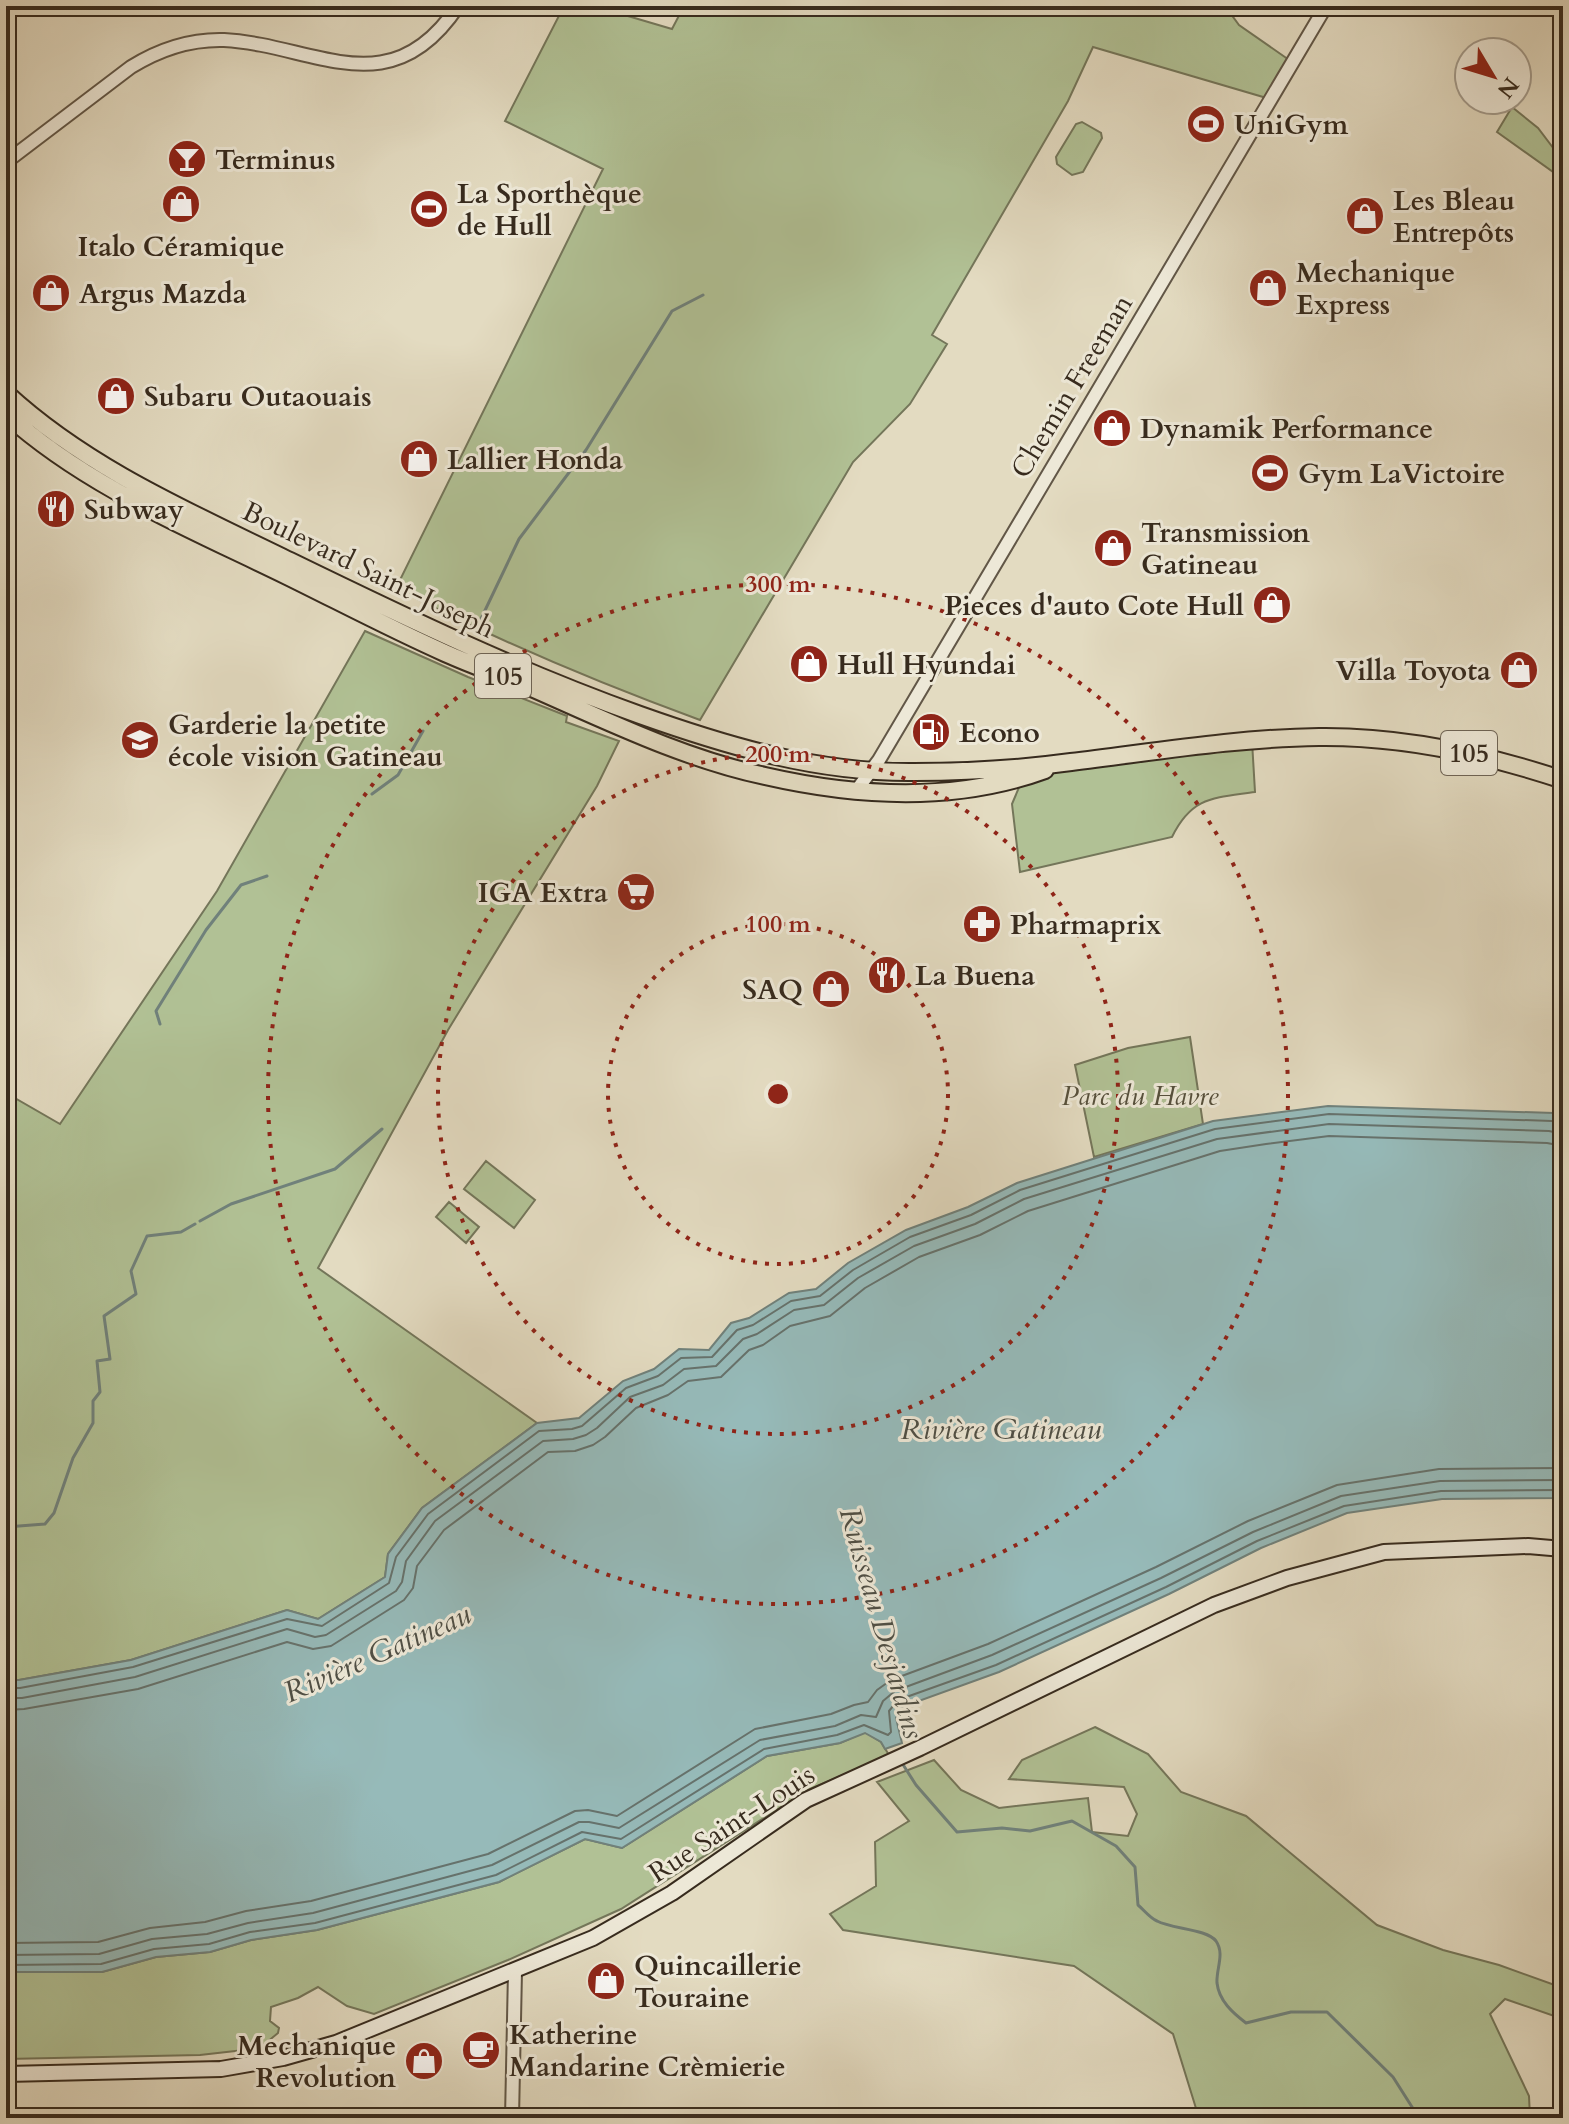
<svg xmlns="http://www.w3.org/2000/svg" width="1569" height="2124" font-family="Cardo,serif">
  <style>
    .green { fill: #b1c195; stroke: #74765a; stroke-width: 2 }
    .water { fill: #96bab9; stroke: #70817b; stroke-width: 2 }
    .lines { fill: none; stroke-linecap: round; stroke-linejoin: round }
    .shore { stroke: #66726c; stroke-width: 2 }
    .stream { stroke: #70817b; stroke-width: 3 }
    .tertiary-casing { stroke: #625747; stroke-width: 16 }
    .secondary-casing { stroke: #372b1e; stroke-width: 18 }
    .primary-casing { stroke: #372b1e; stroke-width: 20 }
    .tertiary { stroke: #ede8d7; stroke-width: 12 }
    .secondary { stroke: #ede8d7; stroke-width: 14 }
    .primary { stroke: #e3dbc1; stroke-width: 16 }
    .ring { fill: none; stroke: #8f2418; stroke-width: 4; stroke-dasharray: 4 8 }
    .labels { text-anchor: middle; stroke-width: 6; stroke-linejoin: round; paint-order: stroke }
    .shield { fill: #ede8d7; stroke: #6e6456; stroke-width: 2 }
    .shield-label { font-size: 26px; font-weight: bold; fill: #372b1e }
    .poi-label { font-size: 28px; font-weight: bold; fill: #372b1e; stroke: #ede8d7; text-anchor: start }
    .street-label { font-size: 28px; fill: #372b1e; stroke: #ede8d7 }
    .park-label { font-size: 28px; font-style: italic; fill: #56503c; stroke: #ede8d7 }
    .water-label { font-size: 30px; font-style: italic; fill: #4f4f45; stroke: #ede8d7 }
    .centre { fill: #8f2418; stroke: #ede8d7; stroke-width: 4 }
    .ring-label { font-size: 24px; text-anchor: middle; font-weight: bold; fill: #8f2418; stroke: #ede8d7; stroke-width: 6; stroke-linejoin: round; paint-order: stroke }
  </style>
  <rect width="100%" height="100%" fill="#e3dbc1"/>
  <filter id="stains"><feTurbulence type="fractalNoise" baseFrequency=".0025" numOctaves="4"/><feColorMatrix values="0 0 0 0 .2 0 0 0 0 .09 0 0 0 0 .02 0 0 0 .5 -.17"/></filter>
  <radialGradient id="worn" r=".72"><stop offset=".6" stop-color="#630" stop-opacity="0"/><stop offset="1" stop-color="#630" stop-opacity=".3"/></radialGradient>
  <!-- green -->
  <path class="green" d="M 564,6 L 594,6 L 672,29 L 684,6 L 1225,6 L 1239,25 L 1292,62 L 1270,99 L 1093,47 L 1068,101 L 932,335 L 947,344 L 910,404 L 853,462 L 700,720 C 596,682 494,639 396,588 L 603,169 L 505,121 Z
    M 1512,107 L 1538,128 L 1563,161 L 1563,179 L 1497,132 Z
    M 1082,122 L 1101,133 L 1102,138 L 1083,172 L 1072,175 L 1057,164 L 1056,157 L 1076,124 Z
    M 365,631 L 468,677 L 567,716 L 566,722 L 619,741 L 597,786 L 448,1030 L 318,1268 L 537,1423 L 422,1508 L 388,1554 L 385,1577 L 318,1619 L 287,1610 L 131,1660 L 19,1680 L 6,1680 L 6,1093 L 60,1124 L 217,891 Z
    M 1252,741 L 1255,792 C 1214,798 1192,796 1172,837 L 1020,872 L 1012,804 L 1023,778 L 1065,763 Z
    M 1190,1037 L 1203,1124 L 1094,1157 L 1075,1065 L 1128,1048 Z
    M 486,1161 L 535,1200 L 514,1228 L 464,1189 Z
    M 449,1202 L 479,1227 L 466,1243 L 436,1217 Z
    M 1095,1727 L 1148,1754 L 1181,1792 L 1246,1816 L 1377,1925 L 1443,1950 L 1499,1965 L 1563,1988 L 1563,2019 L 1505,1999 L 1490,2014 L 1529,2096 L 1530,2118 L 1199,2118 L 1173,2034 L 1074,1966 L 843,1930 L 830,1914 L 876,1886 L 875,1842 L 909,1821 L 877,1782 L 934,1760 L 961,1790 L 999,1808 L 1088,1798 L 1092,1832 L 1128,1836 L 1137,1814 L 1124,1787 L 1009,1779 L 1022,1760 Z
    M 865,1732 L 881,1742 L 889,1755 L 808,1790 L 621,1909 L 508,1960 L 374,2014 L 347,2006 L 318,1987 L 298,1998 L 271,2007 L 270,2021 L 279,2028 L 278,2033 L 266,2043 L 253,2049 L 200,2055 L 6,2059 L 6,1972 L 102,1972 L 156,1957 L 210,1952 L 251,1940 L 317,1930 L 499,1882 L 585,1839 L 622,1848 L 767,1756 L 840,1743 Z"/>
  <!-- water -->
  <path class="water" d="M 1328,1106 L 1554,1113 L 1563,1117 L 1563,1498 L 1442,1499 L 1347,1513 L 1261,1548 L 1169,1594 L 999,1672 L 902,1707 L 896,1718 L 902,1743 L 885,1749 L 881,1742 L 865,1733 L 840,1743 L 767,1756 L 622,1848 L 585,1839 L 499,1882 L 317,1930 L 251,1940 L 210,1952 L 156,1957 L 102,1972 L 6,1972 L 6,1680 L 19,1680 L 131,1660 L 287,1610 L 318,1619 L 385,1577 L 388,1554 L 422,1508 L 537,1423 L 579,1418 L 623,1381 L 654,1369 L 679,1349 L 709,1350 L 731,1323 L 749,1318 L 789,1293 L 816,1289 L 848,1263 L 906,1230 L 968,1207 L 1017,1183 L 1213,1121 Z"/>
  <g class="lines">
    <!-- shore -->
    <path class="shore" d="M 6,1688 L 20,1688 L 133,1667 L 287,1619 L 322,1626 L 389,1583 L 396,1557 L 428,1514 L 539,1431 L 572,1429 L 582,1426 L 626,1388 L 658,1376 L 681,1358 L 712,1357 L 737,1330 L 753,1325 L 791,1301 L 820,1296 L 853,1270 L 910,1237 L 971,1215 L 1020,1190 L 1215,1129 L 1329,1114 L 1552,1121 L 1563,1123
      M 6,1698 L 22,1698 L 135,1677 L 287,1629 L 315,1637 L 326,1635 L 396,1591 L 402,1582 L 406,1561 L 435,1521 L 543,1441 L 573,1439 L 586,1435 L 597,1428 L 630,1397 L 663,1385 L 684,1369 L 716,1366 L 743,1339 L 757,1334 L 794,1310 L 824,1305 L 858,1278 L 914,1246 L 975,1224 L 1024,1199 L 1217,1139 L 1329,1124 L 1549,1131 L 1563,1134
      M 6,1710 L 24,1709 L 138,1689 L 287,1642 L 313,1649 L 331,1646 L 404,1600 L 413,1588 L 417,1566 L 444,1530 L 548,1452 L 575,1451 L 593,1445 L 605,1437 L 636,1408 L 668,1395 L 688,1381 L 721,1377 L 749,1350 L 763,1345 L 790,1326 L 830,1316 L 865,1288 L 919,1257 L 980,1235 L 1028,1211 L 1220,1151 L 1266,1144 L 1329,1136 L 1547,1143 L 1563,1146
      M 6,1943 L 98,1942 L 150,1928 L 205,1922 L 246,1911 L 311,1901 L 488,1854 L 575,1811 L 588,1810 L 617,1816 L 755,1729 L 831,1714 L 854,1705 L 868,1702 L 877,1690 L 891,1680 L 988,1644 L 1156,1567 L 1248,1521 L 1337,1485 L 1439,1469 L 1563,1468
      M 6,1955 L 99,1954 L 152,1939 L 207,1934 L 248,1923 L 313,1913 L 492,1865 L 579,1822 L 589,1822 L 619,1828 L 760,1740 L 835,1726 L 861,1715 L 876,1717 L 883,1701 L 895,1691 L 992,1655 L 1161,1578 L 1253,1532 L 1341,1496 L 1440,1481 L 1563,1480
      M 6,1965 L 101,1964 L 154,1949 L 209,1944 L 250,1932 L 315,1923 L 496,1875 L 582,1832 L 621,1839 L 764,1749 L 837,1735 L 864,1725 L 888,1735 L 891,1732 L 889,1711 L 898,1700 L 996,1665 L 1166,1587 L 1257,1541 L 1344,1506 L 1441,1491 L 1563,1490"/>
    <!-- stream -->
    <path class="stream" d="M 479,623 L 519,539 L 586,450 L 672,311 L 703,295
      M 372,794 L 398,775 L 423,731
      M 160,1024 L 156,1011 L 206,930 L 241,885 L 267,876
      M 200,1221 L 231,1204 L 335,1169 L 382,1129
      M 6,1527 L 45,1524 L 54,1513 L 73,1458 L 93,1423 L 93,1401 L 100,1392 L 97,1361 L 110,1359 L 104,1316 L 136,1294 L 131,1271 L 147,1236 L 181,1232 L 195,1224
      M 902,1763 L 916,1785 L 957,1832 L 1002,1828 L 1030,1831 L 1072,1821 L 1116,1846 L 1135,1867 L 1138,1905 C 1144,1910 1150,1918 1157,1921 C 1172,1929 1207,1929 1216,1941 C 1225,1954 1216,1969 1217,1983 C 1219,2001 1233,2013 1246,2023 L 1291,2012 L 1327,2012 L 1393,2077 L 1419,2118"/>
    <defs>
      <path id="tertiary" d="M 6,162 L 131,67 C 160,49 190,39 224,40 C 315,45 390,108 458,6
        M 856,791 L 879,760 L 1326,6
        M 512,2118 L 515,1971"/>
      <path id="secondary" d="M 6,2074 L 221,2069 L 283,2058 L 336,2043 L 593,1938 L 672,1893 L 806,1800 L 920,1748 L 1214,1605 L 1287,1578 L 1384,1552 L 1528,1546 L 1563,1549"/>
      <path id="primary" d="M 6,393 C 87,468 192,513 290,561 C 405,617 519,672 640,715 C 730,747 818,773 914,772 C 966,772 1020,769 1071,762 C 1154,752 1236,738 1319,737 C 1402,736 1485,754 1563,780
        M 6,414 C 87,487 191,529 287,576 C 340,602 391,629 445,653 C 474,666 504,676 534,689 C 609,722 685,759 765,776 C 857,797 955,803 1045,770"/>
    </defs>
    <!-- tertiary casing -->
    <use href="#tertiary" class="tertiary-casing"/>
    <!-- secondary casing -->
    <use href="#secondary" class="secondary-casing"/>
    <!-- primary casing -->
    <use href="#primary" class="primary-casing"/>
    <!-- tertiary -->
    <use href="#tertiary" class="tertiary"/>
    <!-- secondary -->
    <use href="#secondary" class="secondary"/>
    <!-- primary -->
    <use href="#primary" class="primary"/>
  </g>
  <!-- distance rings -->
  <g class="ring">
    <circle cx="778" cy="1094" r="170"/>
    <circle cx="778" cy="1094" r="340"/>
    <circle cx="778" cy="1094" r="510"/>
  </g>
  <!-- icons -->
  <defs>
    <symbol id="stadium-disc" viewBox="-11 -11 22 22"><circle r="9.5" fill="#8f2418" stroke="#ede8d7"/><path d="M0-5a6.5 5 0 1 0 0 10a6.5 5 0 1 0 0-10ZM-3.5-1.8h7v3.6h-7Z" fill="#fff"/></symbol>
    <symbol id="bar-disc" viewBox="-11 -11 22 22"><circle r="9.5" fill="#8f2418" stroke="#ede8d7"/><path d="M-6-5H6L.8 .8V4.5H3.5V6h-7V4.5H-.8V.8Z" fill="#fff"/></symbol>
    <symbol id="shop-disc" viewBox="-11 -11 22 22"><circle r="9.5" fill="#8f2418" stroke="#ede8d7"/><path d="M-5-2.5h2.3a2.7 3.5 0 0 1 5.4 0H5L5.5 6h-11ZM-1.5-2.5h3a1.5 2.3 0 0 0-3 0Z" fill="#fff"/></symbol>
    <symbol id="restaurant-disc" viewBox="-11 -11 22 22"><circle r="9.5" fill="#8f2418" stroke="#ede8d7"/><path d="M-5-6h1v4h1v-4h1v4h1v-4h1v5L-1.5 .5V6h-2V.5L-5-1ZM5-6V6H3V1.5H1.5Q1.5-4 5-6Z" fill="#fff"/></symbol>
    <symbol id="fuel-disc" viewBox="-11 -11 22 22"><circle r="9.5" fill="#8f2418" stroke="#ede8d7"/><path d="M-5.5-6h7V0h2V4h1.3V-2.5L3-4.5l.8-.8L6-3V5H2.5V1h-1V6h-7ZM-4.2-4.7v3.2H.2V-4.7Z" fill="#fff"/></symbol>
    <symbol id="school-disc" viewBox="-11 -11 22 22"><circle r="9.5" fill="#8f2418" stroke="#ede8d7"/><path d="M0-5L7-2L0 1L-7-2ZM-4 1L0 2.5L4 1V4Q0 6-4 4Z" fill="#fff"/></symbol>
    <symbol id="supermarket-disc" viewBox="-11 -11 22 22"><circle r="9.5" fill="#8f2418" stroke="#ede8d7"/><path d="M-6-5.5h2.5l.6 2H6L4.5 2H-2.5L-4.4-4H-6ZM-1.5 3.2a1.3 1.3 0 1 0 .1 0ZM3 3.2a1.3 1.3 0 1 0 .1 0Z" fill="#fff"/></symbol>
    <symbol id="pharmacy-disc" viewBox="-11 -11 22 22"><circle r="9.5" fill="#8f2418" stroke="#ede8d7"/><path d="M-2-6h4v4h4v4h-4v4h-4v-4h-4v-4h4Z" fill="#fff"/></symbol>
    <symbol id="cafe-disc" viewBox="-11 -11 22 22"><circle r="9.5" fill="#8f2418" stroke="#ede8d7"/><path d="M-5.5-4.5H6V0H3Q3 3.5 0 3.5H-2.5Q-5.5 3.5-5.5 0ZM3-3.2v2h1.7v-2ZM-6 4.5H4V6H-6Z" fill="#fff"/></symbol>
  </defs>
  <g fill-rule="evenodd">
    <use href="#stadium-disc" x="1184" y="102" width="44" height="44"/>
    <use href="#bar-disc" x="165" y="137" width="44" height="44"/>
    <use href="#shop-disc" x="159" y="182" width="44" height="44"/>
    <use href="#stadium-disc" x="407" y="187" width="44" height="44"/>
    <use href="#shop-disc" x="1343" y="194" width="44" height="44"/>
    <use href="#shop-disc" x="1246" y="266" width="44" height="44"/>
    <use href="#shop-disc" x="29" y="271" width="44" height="44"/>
    <use href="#shop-disc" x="94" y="374" width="44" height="44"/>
    <use href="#shop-disc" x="1090" y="406" width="44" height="44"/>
    <use href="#shop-disc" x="397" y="437" width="44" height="44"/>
    <use href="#stadium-disc" x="1248" y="451" width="44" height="44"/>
    <use href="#restaurant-disc" x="34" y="487" width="44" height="44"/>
    <use href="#shop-disc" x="1091" y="526" width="44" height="44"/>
    <use href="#shop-disc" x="1250" y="583" width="44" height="44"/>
    <use href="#shop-disc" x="787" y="642" width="44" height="44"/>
    <use href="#shop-disc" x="1497" y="648" width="44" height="44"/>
    <use href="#fuel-disc" x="909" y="710" width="44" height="44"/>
    <use href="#school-disc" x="118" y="718" width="44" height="44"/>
    <use href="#supermarket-disc" x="614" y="870" width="44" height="44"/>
    <use href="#pharmacy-disc" x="960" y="902" width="44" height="44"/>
    <use href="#restaurant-disc" x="865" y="953" width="44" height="44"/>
    <use href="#shop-disc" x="809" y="967" width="44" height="44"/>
    <use href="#shop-disc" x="584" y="1959" width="44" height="44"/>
    <use href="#cafe-disc" x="459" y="2028" width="44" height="44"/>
    <use href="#shop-disc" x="402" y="2039" width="44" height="44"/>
  </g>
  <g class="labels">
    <!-- shield labels -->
    <g class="shield">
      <rect x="475" y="654" width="56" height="44" rx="6"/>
      <rect x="1441" y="731" width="56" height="44" rx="6"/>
    </g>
    <g class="shield-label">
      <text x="503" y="685">105</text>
      <text x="1469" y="762">105</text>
    </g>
    <!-- poi labels -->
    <g class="poi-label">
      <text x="1234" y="134">UniGym</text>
      <text x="215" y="169">Terminus</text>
      <text x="457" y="203">La Sporthèque<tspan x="457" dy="32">de Hull</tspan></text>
      <text x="1393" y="210">Les Bleau<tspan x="1393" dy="32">Entrepôts</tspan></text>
      <text x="181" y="256" text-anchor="middle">Italo Céramique</text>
      <text x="1296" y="282">Mechanique<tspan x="1296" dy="32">Express</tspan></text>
      <text x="79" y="303">Argus Mazda</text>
      <text x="144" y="406">Subaru Outaouais</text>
      <text x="1140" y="438">Dynamik Performance</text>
      <text x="447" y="469">Lallier Honda</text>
      <text x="1298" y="483">Gym LaVictoire</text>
      <text x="84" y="519">Subway</text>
      <text x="1141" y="542">Transmission<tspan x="1141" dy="32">Gatineau</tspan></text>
      <text x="1244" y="615" text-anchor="end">Pieces d'auto Cote Hull</text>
      <text x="837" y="674">Hull Hyundai</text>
      <text x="1491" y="680" text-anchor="end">Villa Toyota</text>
      <text x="168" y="734">Garderie la petite<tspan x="168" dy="32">école vision Gatineau</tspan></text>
      <text x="959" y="742">Econo</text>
      <text x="608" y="902" text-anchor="end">IGA Extra</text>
      <text x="1010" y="934">Pharmaprix</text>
      <text x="915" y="985">La Buena</text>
      <text x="803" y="999" text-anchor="end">SAQ</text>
      <text x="634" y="1975">Quincaillerie<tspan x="634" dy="32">Touraine</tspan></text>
      <text x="509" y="2044">Katherine<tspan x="509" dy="32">Mandarine Crèmierie</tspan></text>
      <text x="396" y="2055" text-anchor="end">Mechanique<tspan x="396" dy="32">Revolution</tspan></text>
    </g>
    <!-- street labels -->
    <g class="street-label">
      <text transform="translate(1071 386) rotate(-59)" y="10">Chemin Freeman</text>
      <text transform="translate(369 569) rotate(26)" y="10">Boulevard Saint-Joseph</text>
      <text transform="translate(731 1823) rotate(-33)" y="10">Rue Saint-Louis</text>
    </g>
    <!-- park labels -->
    <g class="park-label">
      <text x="1140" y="1105">Parc du Havre</text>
    </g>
    <!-- water labels -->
    <g class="water-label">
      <text x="1001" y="1439">Rivière Gatineau</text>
      <text transform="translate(882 1623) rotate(74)" y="10">Ruisseau Desjardins</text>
      <text transform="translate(377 1653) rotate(-24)" y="10">Rivière Gatineau</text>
    </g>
  </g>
  <circle cx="778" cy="1094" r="12" class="centre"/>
  <g class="ring-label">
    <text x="778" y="592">300 m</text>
    <text x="778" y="762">200 m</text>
    <text x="778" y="932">100 m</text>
  </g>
  <!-- margin -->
  <rect width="1569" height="2124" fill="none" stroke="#e3dbc1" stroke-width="32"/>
  <rect x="8" y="8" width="1553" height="2108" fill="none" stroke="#372b1e" stroke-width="4"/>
  <rect x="16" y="16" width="1537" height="2092" fill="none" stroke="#372b1e" stroke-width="2"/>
  <!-- north arrow -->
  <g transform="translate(1493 76) rotate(128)"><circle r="38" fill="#ede8d7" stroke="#a49c8d" stroke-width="2"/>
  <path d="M0-6L14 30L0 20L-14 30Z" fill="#8f2418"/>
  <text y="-12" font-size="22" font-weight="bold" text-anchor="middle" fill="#372b1e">N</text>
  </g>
  <rect width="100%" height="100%" filter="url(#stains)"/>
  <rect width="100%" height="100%" fill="url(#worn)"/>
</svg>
